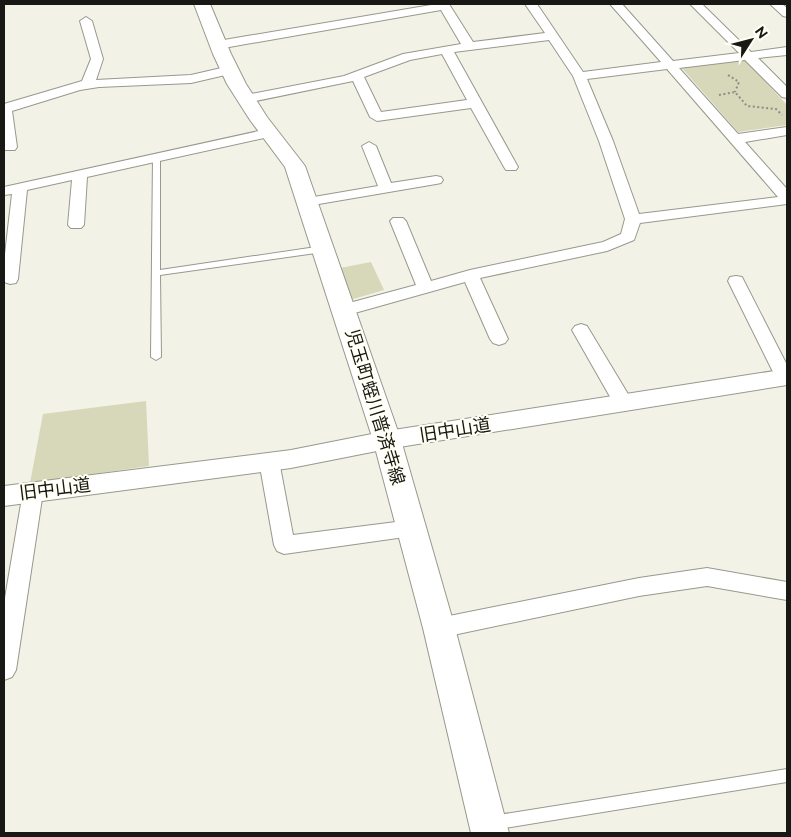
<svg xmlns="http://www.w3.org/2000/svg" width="791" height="837" font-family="Raleway,'Noto Sans JP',sans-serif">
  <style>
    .green { fill: #d7d7b9 }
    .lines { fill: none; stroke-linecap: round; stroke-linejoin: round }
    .service-casing { stroke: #98988d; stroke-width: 2 }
    .minor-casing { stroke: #98988d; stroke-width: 2 }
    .tertiary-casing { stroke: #98988d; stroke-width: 2 }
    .secondary-casing { stroke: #98988d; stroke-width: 2 }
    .path { stroke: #8e8e86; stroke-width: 2; stroke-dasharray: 2 2.5; stroke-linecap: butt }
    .service { fill: #fff; fill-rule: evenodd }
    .minor { fill: #fff; fill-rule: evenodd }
    .tertiary { fill: #fff; fill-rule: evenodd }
    .secondary { fill: #fff; fill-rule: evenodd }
    .labels { text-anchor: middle; stroke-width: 4; stroke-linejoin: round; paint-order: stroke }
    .street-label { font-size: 18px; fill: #181814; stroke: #fffff3 }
  </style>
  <rect width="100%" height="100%" fill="#f2f2e6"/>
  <!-- green -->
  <path class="green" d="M 745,60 L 787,105 L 787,125 L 738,132 L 681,67 Z
    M 371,262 L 384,290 L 350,300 L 340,268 Z
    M 146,401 L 149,466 L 30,483 L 43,414 Z"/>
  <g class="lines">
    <defs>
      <path id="service" d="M 153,156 L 159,156 L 160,158 L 160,270 L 323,246 L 327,249 L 323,252 L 160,275 L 161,357 L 156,360 L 151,357 Z
        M 787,769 L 787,782 L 492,830 L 487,828 L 485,823 L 487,818 L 492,816 Z"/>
      <path id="minor" d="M 437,4 L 449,4 L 473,42 L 545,33 L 525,4 L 537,4 L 583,72 L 661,62 L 610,4 L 622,4 L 673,61 L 739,53 L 690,4 L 702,4 L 751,52 L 787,47 L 787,55 L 758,58 L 787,87 L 787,98 L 782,97 L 745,60 L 679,68 L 738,134 L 787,127 L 787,135 L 745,142 L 787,189 L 787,204 L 640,223 L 634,240 L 607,251 L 480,278 L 508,339 L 505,343 L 499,345 L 493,343 L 490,339 L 465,282 L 344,316 L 338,314 L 336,310 L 338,306 L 416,285 L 390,221 L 393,218 L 403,218 L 406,221 L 431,281 L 470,270 L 603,242 L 621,234 L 625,219 L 599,141 L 573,76 L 549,40 L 454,52 L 518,167 L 516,170 L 506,170 L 504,167 L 471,108 L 377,121 L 370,117 L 353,81 L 246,103 L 239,99 L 246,95 L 344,76 L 403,54 L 461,44 L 441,10 L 218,49 L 212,45 L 218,41 ZM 442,54 L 467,100 L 381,112 L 364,77 L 410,60 ZM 667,69 L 778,197 L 639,214 L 613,141 L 587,79 Z
        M 770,4 L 782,4 L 787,8 L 787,17 L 783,16 Z
        M 86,17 L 92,21 L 103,59 L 96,80 L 191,75 L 230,66 L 236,70 L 234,73 L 191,83 L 99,87 L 80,90 L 12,111 L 17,147 L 15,150 L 5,150 L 4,104 L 82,81 L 91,59 L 80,21 Z
        M 268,129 L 275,133 L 273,136 L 87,177 L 84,225 L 81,228 L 71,228 L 68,225 L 72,180 L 27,190 L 18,279 L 16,283 L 10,284 L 4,282 L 4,263 L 12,194 L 4,195 L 4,187 Z
        M 369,142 L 376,146 L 391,183 L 436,176 L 441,177 L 443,180 L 441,183 L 436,184 L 307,206 L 302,205 L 300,202 L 302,199 L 378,186 L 362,146 Z
        M 736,276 L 742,277 L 744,281 L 787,365 L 787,384 L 779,382 L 776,378 L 728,281 L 730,277 Z
        M 581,324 L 587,326 L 631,399 L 633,404 L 631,409 L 624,411 L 617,409 L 572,330 L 575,326 Z
        M 269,454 L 276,456 L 279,461 L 293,535 L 412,520 L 419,522 L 422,528 L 419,534 L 412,536 L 284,554 L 277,551 L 274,545 L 259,461 L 262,456 Z
        M 33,484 L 40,486 L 43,492 L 16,670 L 12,677 L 4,680 L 4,604 L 23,492 L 26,486 Z
        M 707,568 L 787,582 L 787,600 L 707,586 L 639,596 L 439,638 L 431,635 L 428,628 L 431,621 L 439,618 L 639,578 Z"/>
      <path id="tertiary" d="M 787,369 L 787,385 L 387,449 L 291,468 L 4,506 L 4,486 L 291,450 L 387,431 Z"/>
      <path id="secondary" d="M 194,4 L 210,4 L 231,54 L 246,84 L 267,117 L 305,166 L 401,440 L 455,628 L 509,833 L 471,833 L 423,628 L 373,440 L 285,167 L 250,120 L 227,84 L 213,54 Z"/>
    </defs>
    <!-- service casing -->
    <use href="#service" class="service-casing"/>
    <!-- minor casing -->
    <use href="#minor" class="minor-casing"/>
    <!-- tertiary casing -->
    <use href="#tertiary" class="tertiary-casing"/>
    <!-- secondary casing -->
    <use href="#secondary" class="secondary-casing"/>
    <!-- path -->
    <path class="path" d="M 728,75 L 739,82 L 735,92
      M 719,95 L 735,92 L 747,106 L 776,109 L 782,115"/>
    <!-- service -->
    <use href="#service" class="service"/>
    <!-- minor -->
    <use href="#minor" class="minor"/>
    <!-- tertiary -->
    <use href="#tertiary" class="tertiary"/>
    <!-- secondary -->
    <use href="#secondary" class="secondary"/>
  </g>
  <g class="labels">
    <!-- street labels -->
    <g class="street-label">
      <text transform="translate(375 407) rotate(73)" y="6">児玉町蛭川普済寺線</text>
      <text transform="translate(455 430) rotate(-9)" y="6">旧中山道</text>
      <text transform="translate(55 489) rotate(-7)" y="6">旧中山道</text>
    </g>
  </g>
  <!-- border -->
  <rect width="791" height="837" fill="none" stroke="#181814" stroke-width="10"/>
  <!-- north arrow -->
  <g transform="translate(751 40) rotate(54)" stroke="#fffff3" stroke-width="4" paint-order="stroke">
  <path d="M0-4L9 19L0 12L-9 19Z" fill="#181814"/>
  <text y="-8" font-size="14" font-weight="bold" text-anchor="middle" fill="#181814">N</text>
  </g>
</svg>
